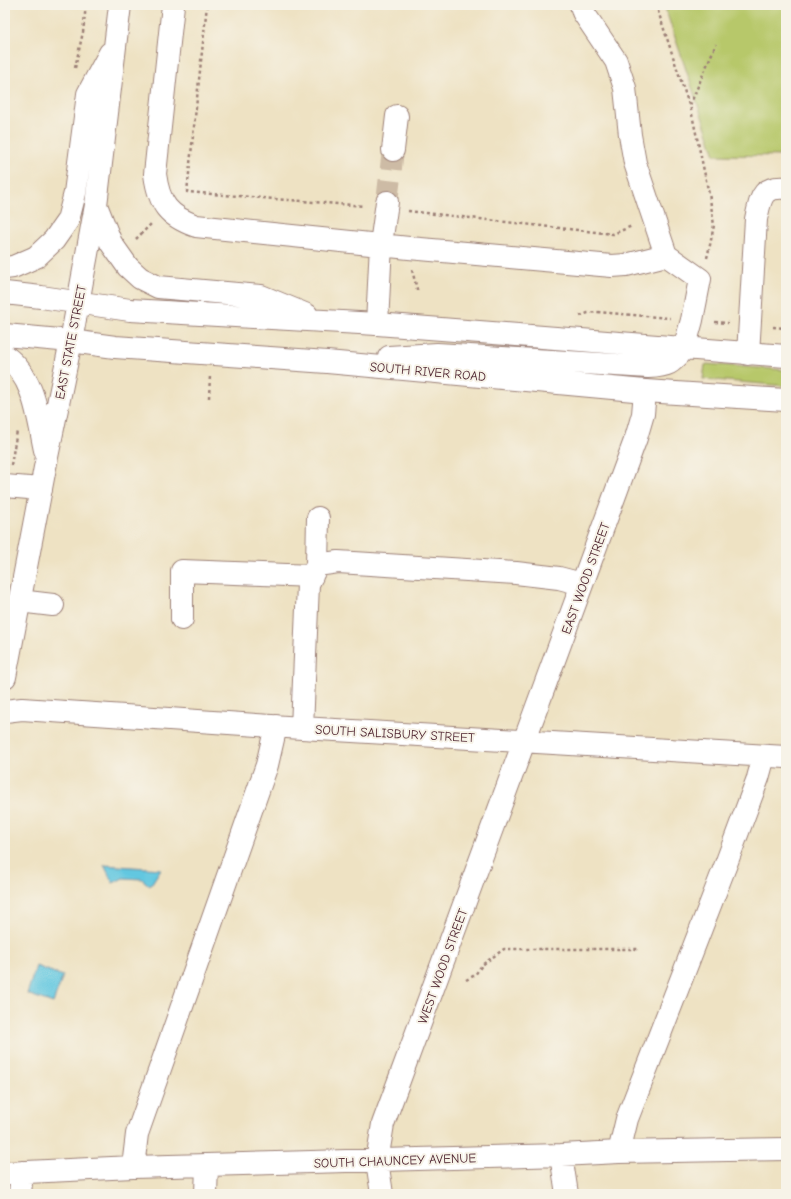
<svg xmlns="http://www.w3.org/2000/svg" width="791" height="1199" font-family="'Comic Neue',sans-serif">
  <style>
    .green { fill: #b7c86b; stroke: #80744b }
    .water { fill: #62c7e0; stroke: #567386 }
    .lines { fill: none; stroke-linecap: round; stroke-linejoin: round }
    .minor-tunnel { stroke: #cdbba5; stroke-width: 22; stroke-dasharray: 22 11; stroke-linecap: butt }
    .minor-casing { stroke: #9c8077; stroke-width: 24 }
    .major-casing { stroke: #9c8077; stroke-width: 24 }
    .path { stroke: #9c8077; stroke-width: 2.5; stroke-dasharray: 3 3; stroke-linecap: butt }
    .minor { stroke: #fff; stroke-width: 22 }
    .major { stroke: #fff; stroke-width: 22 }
    .labels { text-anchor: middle; stroke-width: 4; stroke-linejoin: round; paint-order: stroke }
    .street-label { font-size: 13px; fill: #4a1f2b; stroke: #f7f3e8 }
  </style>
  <rect width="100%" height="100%" fill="#f7f3e8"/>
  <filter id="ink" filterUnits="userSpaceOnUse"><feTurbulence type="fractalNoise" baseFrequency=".025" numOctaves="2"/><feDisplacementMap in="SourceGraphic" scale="8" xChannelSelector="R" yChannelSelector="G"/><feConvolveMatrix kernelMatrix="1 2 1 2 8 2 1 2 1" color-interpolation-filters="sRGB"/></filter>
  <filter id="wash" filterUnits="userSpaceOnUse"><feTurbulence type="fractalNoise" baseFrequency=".012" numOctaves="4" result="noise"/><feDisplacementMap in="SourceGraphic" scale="16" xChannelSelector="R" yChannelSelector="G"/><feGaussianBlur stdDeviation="0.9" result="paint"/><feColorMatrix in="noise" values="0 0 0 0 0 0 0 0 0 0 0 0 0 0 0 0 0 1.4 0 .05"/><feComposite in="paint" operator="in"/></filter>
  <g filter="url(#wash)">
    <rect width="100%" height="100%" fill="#eee2c3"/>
    <!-- green -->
    <path class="green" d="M 664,5 L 786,5 L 786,156 L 715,155 Z
      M 707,364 L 786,370 L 786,386 L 703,379 L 705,365 Z"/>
    <!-- water -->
    <path class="water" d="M 104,865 L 161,869 L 150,886 L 142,879 L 123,878 L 113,883 Z
      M 36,966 L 63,976 L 53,1003 L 27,994 Z"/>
  </g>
  <g filter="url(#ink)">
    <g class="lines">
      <!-- minor-tunnel -->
      <path class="minor-tunnel" d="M 387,202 L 393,150"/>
      <defs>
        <path id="minor" d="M 173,5 L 155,174 C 159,204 168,216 196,226 L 409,248 L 612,266 L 626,265 L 666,255
          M 581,5 L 583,12 L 616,61 L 625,88 L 630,135 L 635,163 L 666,255 L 700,279 L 692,320 L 684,349
          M 393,150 L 397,116
          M 377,324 L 381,244 L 387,202
          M 748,354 L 756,219 C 761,198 761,186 786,188
          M 5,486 L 41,489
          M 317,565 L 318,518
          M 19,601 L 53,605
          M 182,619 L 182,571 L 312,576
          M 5,711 L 22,709 L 302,728 L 786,757
          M 302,728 L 308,584 L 317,565 L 338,562 L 516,573 L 559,578 L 582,584
          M 619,1152 L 627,1119 L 726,864 L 758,778 L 764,756
          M 561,1155 L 567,1194
          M 133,1167 L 137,1134 L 267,765 L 276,726
          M 5,1173 L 133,1167 L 561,1155 L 619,1152 L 786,1149
          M 20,1194 L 22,1172
          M 206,1194 L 207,1166
          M 382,1194 L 377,1161 L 383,1124 L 636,438 L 643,414 L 645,391"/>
        <path id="major" d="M 96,205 L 111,243 L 128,267 L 140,278 L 158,287 L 261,296 L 307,315
          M 5,268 L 13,267 L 36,257 L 54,240 L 68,220 L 75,193 L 88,94 L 110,53
          M 5,293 L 41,297 L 130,310 L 377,324 L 786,356
          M 5,335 L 71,341 L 115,347 L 327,362 L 645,391 L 786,400
          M 5,356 C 35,377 38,418 45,450
          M 389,357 L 437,354 L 648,367 C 669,366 671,364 684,349
          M 5,677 L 47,457 L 71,341 L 96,205 L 120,5"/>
      </defs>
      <!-- minor casing -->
      <use href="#minor" class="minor-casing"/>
      <!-- major casing -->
      <use href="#major" class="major-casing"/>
      <!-- path -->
      <path class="path" d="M 207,5 L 187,192 L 364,206
        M 656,5 L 689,105
        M 75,68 L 83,32 L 86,5
        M 408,211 L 613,234 L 632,226
        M 136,239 L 152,223
        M 707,258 L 710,245 L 714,225 L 710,199 L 690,105 L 716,44
        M 412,270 L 418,293
        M 580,316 L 588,313 L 596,312 L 670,318
        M 715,322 L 728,323
        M 773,327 L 786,328
        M 209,398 L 210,375
        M 11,465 L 17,431
        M 466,980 L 475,975 L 482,965 L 504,949 L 638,949
        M 510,1194 L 511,1193"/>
      <!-- minor -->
      <use href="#minor" class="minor"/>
      <!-- major -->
      <use href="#major" class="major"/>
    </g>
  </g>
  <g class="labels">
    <!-- street labels -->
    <g class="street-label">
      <text transform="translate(70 342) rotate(-79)" y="5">EAST STATE STREET</text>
      <text transform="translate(428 371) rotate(5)" y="5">SOUTH RIVER ROAD</text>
      <text transform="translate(585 578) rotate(-70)" y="5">EAST WOOD STREET</text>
      <text transform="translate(395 733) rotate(3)" y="5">SOUTH SALISBURY STREET</text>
      <text transform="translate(442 966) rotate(-70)" y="5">WEST WOOD STREET</text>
      <text transform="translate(395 1160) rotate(-2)" y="5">SOUTH CHAUNCEY AVENUE</text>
    </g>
  </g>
  <!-- margin -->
  <rect width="791" height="1199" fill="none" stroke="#f7f3e8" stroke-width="20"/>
</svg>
